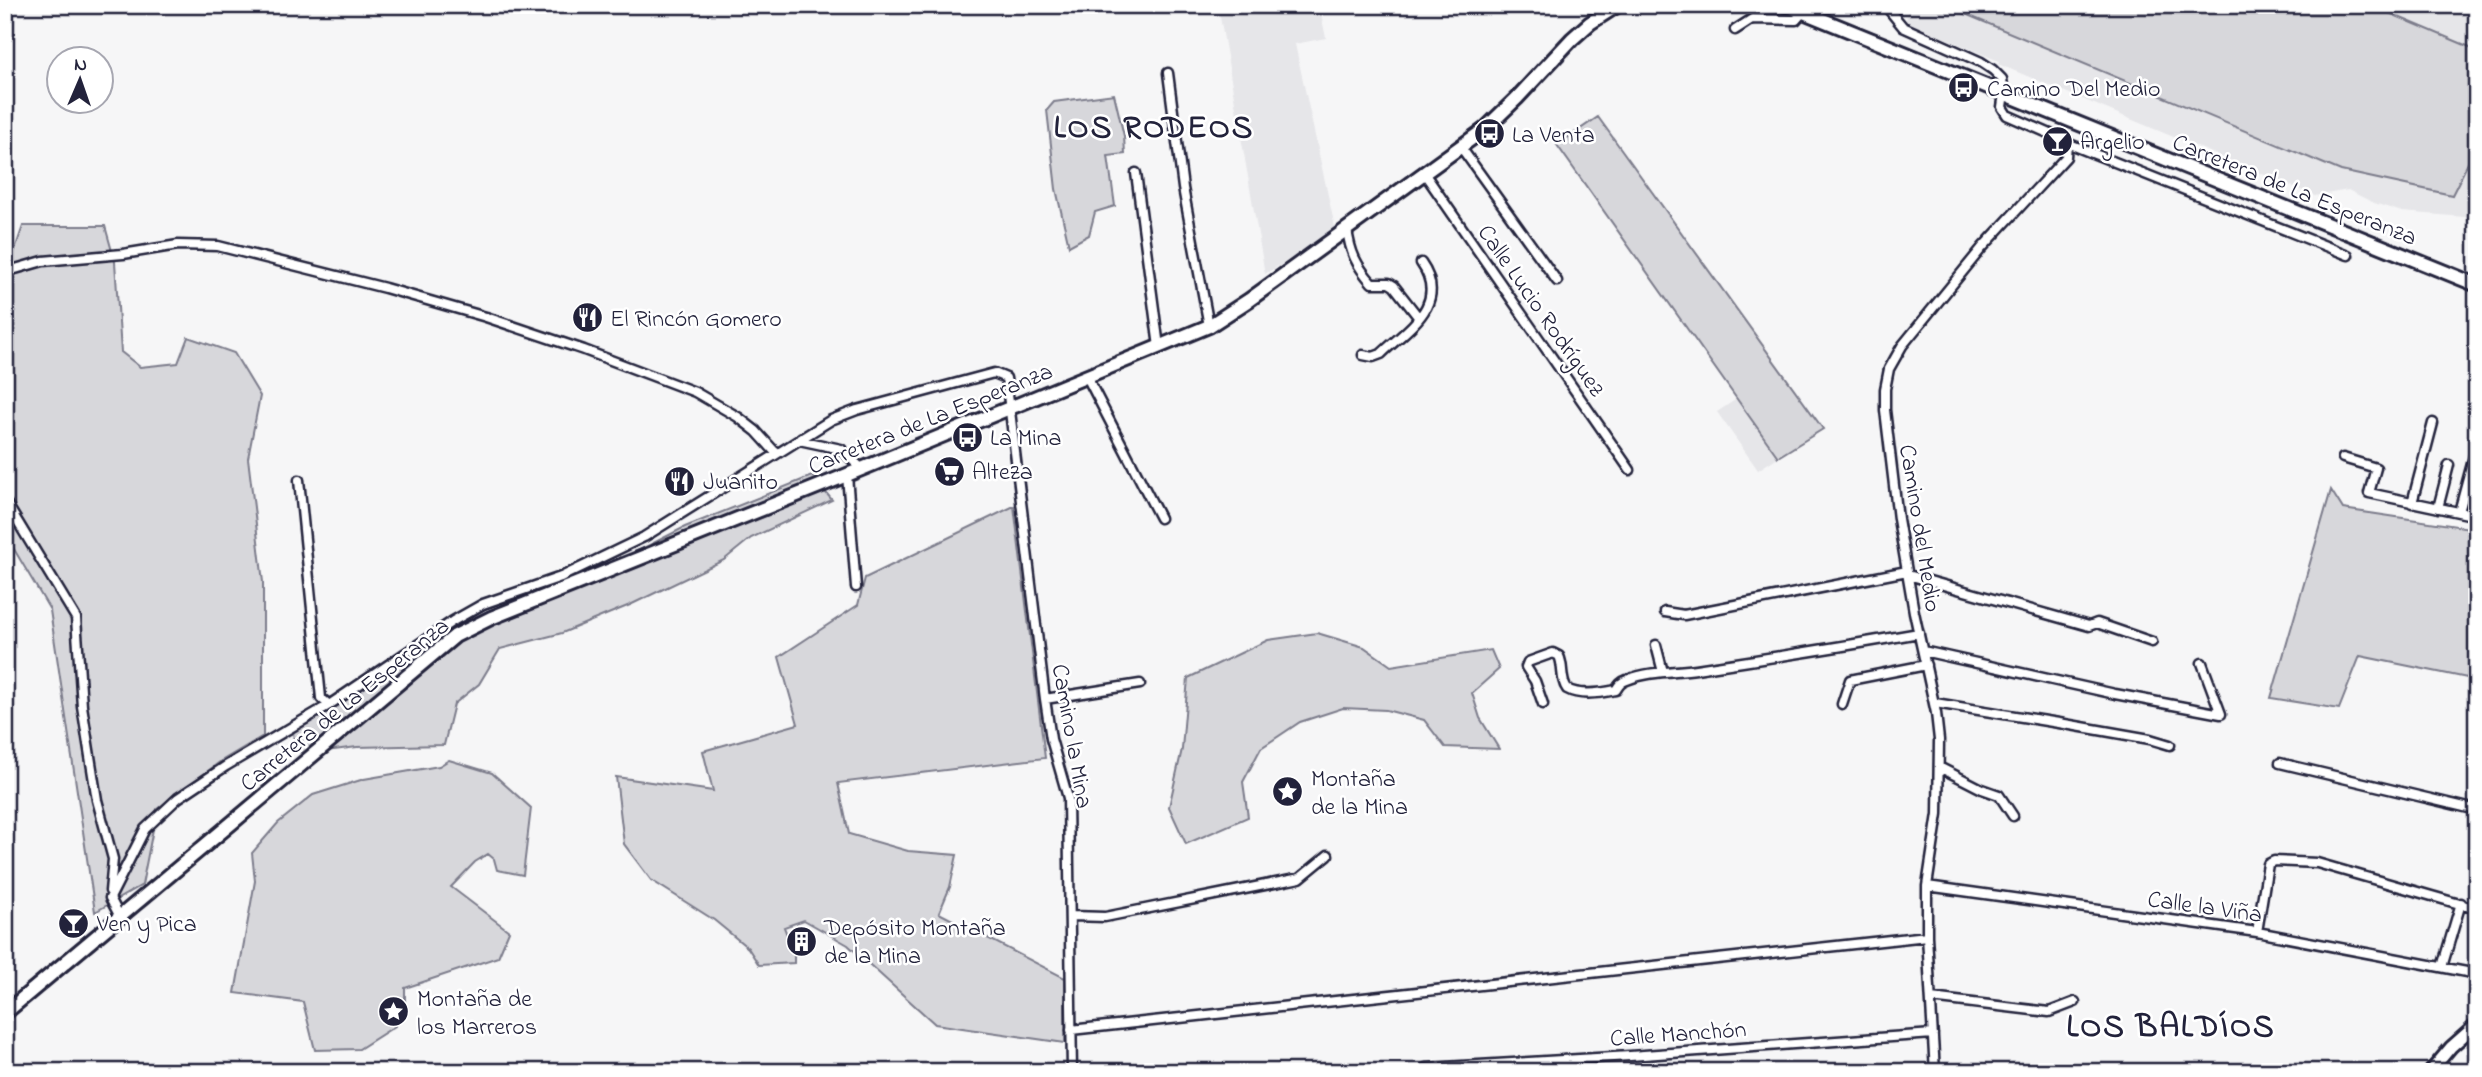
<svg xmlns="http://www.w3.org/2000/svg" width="2482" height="1077" font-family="'Indie Flower',sans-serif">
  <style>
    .built { fill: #e6e6e9 }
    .green { fill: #d7d7db; stroke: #7c7c8b; stroke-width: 2 }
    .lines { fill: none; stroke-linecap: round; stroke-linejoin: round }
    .minor-casing { stroke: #22223b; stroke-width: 13 }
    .secondary-casing { stroke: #22223b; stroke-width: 16 }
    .primary-casing { stroke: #22223b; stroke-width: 18 }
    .minor { stroke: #fff; stroke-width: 8 }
    .secondary { stroke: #fff; stroke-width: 10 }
    .primary { stroke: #fff; stroke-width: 12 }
    .labels { text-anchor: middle; stroke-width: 5; stroke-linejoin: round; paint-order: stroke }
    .poi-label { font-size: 24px; fill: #22223b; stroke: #fff; text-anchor: start }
    .street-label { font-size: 24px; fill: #22223b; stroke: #fff }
    .district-label { font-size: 32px; font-weight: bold; letter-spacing: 2px; fill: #22223b; stroke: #fff }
  </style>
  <rect width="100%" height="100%" fill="#f6f6f7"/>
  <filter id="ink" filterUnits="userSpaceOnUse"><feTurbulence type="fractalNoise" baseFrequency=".0143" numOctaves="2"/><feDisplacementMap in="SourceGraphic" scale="14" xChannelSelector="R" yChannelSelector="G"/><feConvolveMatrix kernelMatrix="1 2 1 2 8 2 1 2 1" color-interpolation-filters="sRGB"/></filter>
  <g filter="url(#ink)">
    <!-- built -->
    <path class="built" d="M 1218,5 L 1319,5 L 1326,38 L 1295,44 L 1336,232 L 1265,274 Z
      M 1908,5 L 2477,5 L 2477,218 L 2402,212 L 2374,203 L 2348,190 L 2315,196 L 1998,64 L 1999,61 L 1906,22 Z
      M 1738,398 L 1778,457 L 1758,470 L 1717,412 Z"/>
    <!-- green -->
    <path class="green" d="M 1950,5 L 2370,5 L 2477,50 L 2477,145 L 2452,195 L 2341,171 L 1953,9 Z
      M 1114,94 L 1124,136 L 1125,154 L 1108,156 L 1115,206 L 1095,212 L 1089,235 L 1069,246 L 1056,189 L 1047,110 L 1054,102 Z
      M 1598,117 L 1823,429 L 1778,457 L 1557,145 Z
      M 23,226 L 105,226 L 115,262 L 121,352 L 140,367 L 178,363 L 188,337 L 234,353 L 260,396 L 248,458 L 263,582 L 263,736 L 221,761 L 157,809 L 142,885 L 95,912 L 50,610 L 5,534 L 5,262 L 11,261 Z
      M 812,476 L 832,500 L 751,538 L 724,560 L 630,605 L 562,633 L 500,649 L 479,684 L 454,704 L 444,745 L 357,747 L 303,754 L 294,749 L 293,726 L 400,665 L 448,633 L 478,632 L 685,527 Z
      M 2331,490 L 2343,509 L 2477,529 L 2477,680 L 2360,656 L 2339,709 L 2271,698 Z
      M 1014,506 L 1045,758 L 838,783 L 849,834 L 908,851 L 957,855 L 950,887 L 939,913 L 1065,978 L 1065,1043 L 935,1024 L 848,945 L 804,920 L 784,927 L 794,953 L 794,963 L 759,965 L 748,948 L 714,920 L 651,880 L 624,844 L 616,777 L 713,791 L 703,751 L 798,724 L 779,657 L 858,605 L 865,578 Z
      M 1317,633 L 1364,647 L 1391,666 L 1491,650 L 1499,669 L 1472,693 L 1480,718 L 1499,749 L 1445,747 L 1424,720 L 1386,710 L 1343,708 L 1300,722 L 1261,748 L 1243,782 L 1248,817 L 1186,844 L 1169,807 L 1182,749 L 1188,678 L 1268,640 Z
      M 449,760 L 492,773 L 531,808 L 523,875 L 497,870 L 494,859 L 488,854 L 475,862 L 451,887 L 509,931 L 498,957 L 405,988 L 405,1005 L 395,1026 L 359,1049 L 315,1050 L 303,1002 L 235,993 L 255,881 L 252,853 L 278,823 L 313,795 L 364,779 L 439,766 Z"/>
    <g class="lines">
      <defs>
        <path id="minor" d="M 1885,5 L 1903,27 L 1981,62 L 1993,70 L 2002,79 L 2004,93 L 2002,107 L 2007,115 L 2064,140 L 2067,143 L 2066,157 L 1982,248 L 1902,346 L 1889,369 L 1885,389 L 1885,410 L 1898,519 L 1914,612 L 1936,713 L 1939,740 L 1938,814 L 1927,886 L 1927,936 L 1935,1072
          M 1735,30 L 1752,19 L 1796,20 L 1803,12
          M 1168,73 L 1183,188 L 1209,326
          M 2067,143 L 2348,255
          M 1460,146 L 1557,281
          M 1136,173 L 1159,347
          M 1424,173 L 1630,470
          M 1347,229 C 1350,252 1356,265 1372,283 L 1389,283 L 1394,286 L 1419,318
          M 5,272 L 43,261 L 123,254 L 178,245 L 218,246 L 385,288 L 486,317 L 584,350 L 695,392 L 738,417 L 756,431 L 776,453
          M 1363,355 L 1373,357 L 1381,354 C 1408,328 1450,304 1421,263
          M 1087,377 L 1160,518
          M 799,440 L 841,449 L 862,469
          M 2343,458 L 2376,468 L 2369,493 L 2477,516
          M 847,475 L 856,587
          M 299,480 L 321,698 L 329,705
          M 5,501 L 76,618 L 82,706 L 97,800 L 113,859 L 110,891
          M 2412,503 L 2433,423
          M 2438,508 L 2449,465
          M 2459,512 L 2477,445
          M 1908,575 L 2089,626 L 2097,623 L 2152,642
          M 1665,612 L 1684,615 L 1907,571
          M 1656,645 L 1663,672
          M 1923,651 L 2115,694 L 2221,714 L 2202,663
          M 1045,699 L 1140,684
          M 1935,703 L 2059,723 L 2150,739 L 2170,745
          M 1543,704 L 1535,681 L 1526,667 L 1528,662 L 1553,653 L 1559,656 C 1564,666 1560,680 1567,689 C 1579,696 1602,693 1616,690 C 1619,685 1621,682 1627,680 C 1649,671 1673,672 1696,669 C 1770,658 1845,646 1919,633
          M 1842,704 L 1850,680 L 1926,665
          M 2280,763 L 2477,810
          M 1939,767 L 1982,789 L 1999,795 L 2013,816
          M 1927,886 L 2257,932 L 2477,974
          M 1071,916 L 1105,917 L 1300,878 L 1328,855
          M 120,917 L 110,898 L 145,829 L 178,798 L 226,766 L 329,705 L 453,621 L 483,604 L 561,577 L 644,537 L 831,420 L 857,410 L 994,373 L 1006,378 L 1045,699 L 1051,739 L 1068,798 L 1072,1072
          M 2257,932 L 2268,864 L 2274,861 L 2317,863 L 2477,909
          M 2442,967 L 2461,903
          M 1931,998 L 2049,1012 L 2075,1002
          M 1071,1030 L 1927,936
          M 1426,1068 L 1630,1056 L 1933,1034"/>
        <path id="secondary" d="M 2430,1072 L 2451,1047 L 2477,1024"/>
        <path id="primary" d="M 1786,5 L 2477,285
          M 5,1013 L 455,636 L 491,618 L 847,475 L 1209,326 L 1249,300 L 1485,129 L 1517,98 L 1572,39 L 1590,23 L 1618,5"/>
      </defs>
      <!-- minor casing -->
      <use href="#minor" class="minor-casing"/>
      <!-- secondary casing -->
      <use href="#secondary" class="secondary-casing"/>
      <!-- primary casing -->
      <use href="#primary" class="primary-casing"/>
      <!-- minor -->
      <use href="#minor" class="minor"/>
      <!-- secondary -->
      <use href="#secondary" class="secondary"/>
      <!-- primary -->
      <use href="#primary" class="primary"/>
    </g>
  </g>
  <!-- icons -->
  <defs>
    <symbol id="bus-disc" viewBox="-11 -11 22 22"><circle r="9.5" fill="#22223b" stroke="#fff"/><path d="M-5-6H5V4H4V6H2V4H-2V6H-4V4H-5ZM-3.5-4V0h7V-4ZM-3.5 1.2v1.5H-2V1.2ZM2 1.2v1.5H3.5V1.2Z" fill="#fff"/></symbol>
    <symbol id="bar-disc" viewBox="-11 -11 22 22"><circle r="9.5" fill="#22223b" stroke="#fff"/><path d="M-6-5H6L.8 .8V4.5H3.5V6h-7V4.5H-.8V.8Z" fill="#fff"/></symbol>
    <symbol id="restaurant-disc" viewBox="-11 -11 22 22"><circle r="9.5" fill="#22223b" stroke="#fff"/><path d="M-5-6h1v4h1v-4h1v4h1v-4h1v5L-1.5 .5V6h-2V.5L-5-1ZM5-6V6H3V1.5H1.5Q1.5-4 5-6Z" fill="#fff"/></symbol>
    <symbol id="supermarket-disc" viewBox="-11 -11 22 22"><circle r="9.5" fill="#22223b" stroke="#fff"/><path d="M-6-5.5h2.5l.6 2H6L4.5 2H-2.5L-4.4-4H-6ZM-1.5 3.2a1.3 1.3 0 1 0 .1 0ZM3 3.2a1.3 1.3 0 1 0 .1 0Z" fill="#fff"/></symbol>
    <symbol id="sight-disc" viewBox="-11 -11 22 22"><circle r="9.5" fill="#22223b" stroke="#fff"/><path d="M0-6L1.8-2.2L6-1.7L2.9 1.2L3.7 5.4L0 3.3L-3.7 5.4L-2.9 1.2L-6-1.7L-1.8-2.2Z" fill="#fff"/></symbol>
    <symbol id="building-disc" viewBox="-11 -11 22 22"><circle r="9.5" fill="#22223b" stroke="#fff"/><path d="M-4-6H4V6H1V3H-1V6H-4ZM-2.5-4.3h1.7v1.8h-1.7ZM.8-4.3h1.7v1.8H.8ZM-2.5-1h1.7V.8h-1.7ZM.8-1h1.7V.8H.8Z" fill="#fff"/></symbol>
  </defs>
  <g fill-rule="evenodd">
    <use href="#bus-disc" x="1946" y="70" width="35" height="35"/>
    <use href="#bus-disc" x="1472" y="116" width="35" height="35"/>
    <use href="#bar-disc" x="2040" y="124" width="35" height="35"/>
    <use href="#restaurant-disc" x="570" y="300" width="35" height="35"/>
    <use href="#bus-disc" x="950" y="420" width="35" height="35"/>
    <use href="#supermarket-disc" x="932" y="454" width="35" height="35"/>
    <use href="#restaurant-disc" x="662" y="464" width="35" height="35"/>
    <use href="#sight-disc" x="1270" y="774" width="35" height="35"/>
    <use href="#bar-disc" x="56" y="906" width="35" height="35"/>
    <use href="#building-disc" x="784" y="924" width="35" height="35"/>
    <use href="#sight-disc" x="376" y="994" width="35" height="35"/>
  </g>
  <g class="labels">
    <!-- poi labels -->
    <g class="poi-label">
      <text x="1987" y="96">Camino Del Medio</text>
      <text x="1512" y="142">La Venta</text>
      <text x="2080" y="149">Argelio</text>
      <text x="610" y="326">El Rincón Gomero</text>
      <text x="990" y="445">La Mina</text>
      <text x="972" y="479">Alteza</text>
      <text x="703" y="489">Juanito</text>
      <text x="1311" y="786">Montaña<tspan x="1311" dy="28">de la Mina</tspan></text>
      <text x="97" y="931">Ven y Pica</text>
      <text x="824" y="935">Depósito Montaña<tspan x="824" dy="28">de la Mina</tspan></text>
      <text x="417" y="1006">Montaña de<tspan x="417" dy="28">los Marreros</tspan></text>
    </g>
    <!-- street labels -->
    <g class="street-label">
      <text transform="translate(2295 189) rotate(22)" y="8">Carretera de La Esperanza</text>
      <text transform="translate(1542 310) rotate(55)" y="8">Calle Lucio Rodríguez</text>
      <text transform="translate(930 418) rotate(-22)" y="8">Carretera de La Esperanza</text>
      <text transform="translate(1921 528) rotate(81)" y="8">Camino del Medio</text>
      <text transform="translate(344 704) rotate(-39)" y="8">Carretera de La Esperanza</text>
      <text transform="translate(1073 736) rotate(80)" y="8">Camino la Mina</text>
      <text transform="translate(2205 906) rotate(8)" y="8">Calle la Viña</text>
      <text transform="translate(1678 1033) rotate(-4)" y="8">Calle Manchón</text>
    </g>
    <!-- district labels -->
    <g class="district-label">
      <text x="1154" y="137">LOS RODEOS</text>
      <text x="2171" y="1036">LOS BALDÍOS</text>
    </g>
  </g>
  <!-- margin -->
  <rect width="2482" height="1077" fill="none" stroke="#fff" stroke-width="28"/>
  <rect x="14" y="14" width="2454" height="1049" fill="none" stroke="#22223b" stroke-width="2.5" filter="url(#ink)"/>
  <!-- north arrow -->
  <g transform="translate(80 80) rotate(2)"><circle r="33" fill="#ffffff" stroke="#a7a7b1" stroke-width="2"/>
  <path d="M0-5L12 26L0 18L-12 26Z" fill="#22223b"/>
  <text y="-10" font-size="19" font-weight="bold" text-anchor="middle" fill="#22223b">N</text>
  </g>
</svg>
